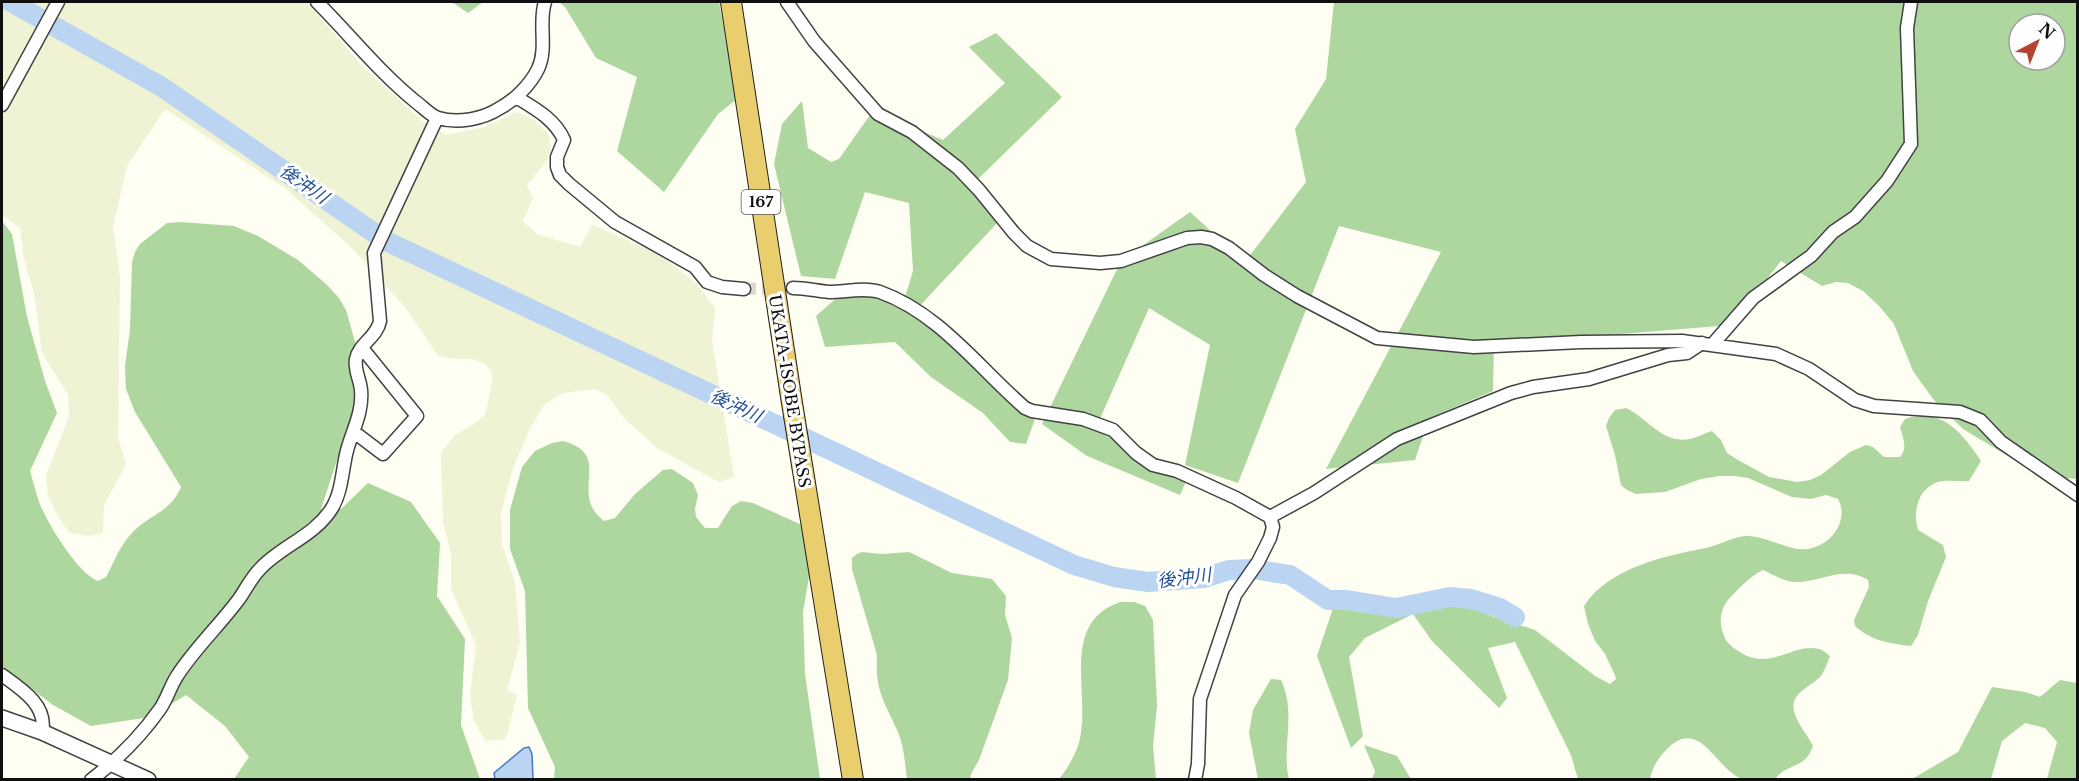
<svg xmlns="http://www.w3.org/2000/svg" width="2079" height="781" font-family="'Libre Baskerville','Noto Sans JP',serif">
  <style>
    .farmland { fill: #f0f2d4 }
    .forest { fill: #aed69f; fill-rule: evenodd }
    .water { fill: #bbd4f1; stroke: #487cc2; stroke-width: 1.5 }
    .lines { fill: none; stroke-linecap: round; stroke-linejoin: round }
    .river { stroke: #bbd4f1; stroke-width: 20 }
    .minor-tunnel { stroke: #dadad1; stroke-width: 12; stroke-dasharray: 12 6; stroke-linecap: butt }
    .minor-casing { stroke: #424242; stroke-width: 15 }
    .tertiary-casing { stroke: #424242; stroke-width: 18 }
    .trunk-casing { stroke: #202020; stroke-width: 22 }
    .minor { stroke: #fff; stroke-width: 12 }
    .tertiary { stroke: #fff; stroke-width: 15 }
    .trunk { stroke: #eace6e; stroke-width: 20 }
    .labels { text-anchor: middle; stroke-width: 6; stroke-linejoin: round; paint-order: stroke }
    .shield { fill: #fff; stroke: #575757; stroke-width: 1.5 }
    .shield-label { font-size: 15px; font-weight: bold; fill: #0f0f0f }
    .street-label { font-size: 16px; fill: #0f0f0f; stroke: #fff }
    .water-label { font-size: 18px; font-style: italic; fill: #225097; stroke: #fff }
  </style>
  <rect width="100%" height="100%" fill="#fefef3"/>
  <!-- farmland -->
  <path class="farmland" d="M 2,2 L 307,2 L 360,64 L 423,122 L 446,135 L 485,127 L 517,112 L 534,119 L 548,134 L 551,146 L 547,161 L 527,185 L 533,198 L 523,221 L 537,234 L 580,247 L 592,225 L 656,252 L 697,284 L 715,308 L 712,340 L 734,477 L 719,482 L 657,448 L 624,418 L 606,394 L 595,389 L 563,393 L 545,404 L 530,428 L 513,468 L 501,513 L 502,545 L 515,582 L 520,643 L 507,690 L 517,695 L 506,739 L 485,741 L 474,721 L 470,696 L 476,645 L 451,589 L 451,553 L 443,522 L 441,453 L 455,435 L 474,424 L 485,415 L 492,384 L 492,373 L 485,364 L 472,359 L 457,359 L 438,356 L 409,312 L 353,249 L 286,189 L 165,109 L 127,166 L 113,227 L 120,276 L 118,437 L 126,464 L 104,505 L 103,533 L 88,536 L 69,532 L 58,516 L 48,496 L 46,476 L 69,416 L 68,395 L 42,353 L 34,293 L 24,259 L 20,228 L 2,215 Z"/>
  <!-- forest -->
  <path class="forest" d="M 452,2 L 483,2 L 468,13 Z
    M 559,2 L 719,2 L 737,99 L 718,114 L 664,192 L 617,151 L 637,77 L 596,58 L 565,7 Z
    M 1334,2 L 2077,2 L 2077,479 L 2041,476 L 1963,429 L 1933,399 L 1913,371 L 1894,324 L 1880,307 L 1863,291 L 1848,283 L 1836,282 L 1822,286 L 1781,261 L 1731,325 L 1585,337 L 1494,340 L 1493,391 L 1429,418 L 1415,460 L 1326,469 L 1441,252 L 1339,226 L 1238,483 L 1185,465 L 1210,345 L 1149,308 L 1099,421 L 1138,463 L 1187,479 L 1180,495 L 1087,456 L 1042,424 L 1121,261 L 1190,212 L 1245,262 L 1306,182 L 1295,129 L 1326,79 ZM 2019,24 L 2055,24 L 2055,60 L 2019,60 Z
    M 996,33 L 1062,97 L 977,180 L 998,222 L 915,311 L 1035,419 L 1026,444 L 1010,442 L 983,413 L 931,377 L 895,342 L 825,347 L 816,316 L 850,286 L 899,298 L 906,294 L 913,271 L 909,203 L 865,192 L 835,279 L 801,276 L 774,164 L 782,124 L 802,101 L 808,148 L 831,162 L 839,159 L 870,115 L 847,82 L 853,76 L 893,119 L 943,140 L 1005,83 L 969,47 Z
    M 2,221 L 12,234 L 27,317 L 45,381 L 57,413 L 30,471 C 34,484 37,499 43,511 C 52,530 79,574 98,581 L 106,577 C 115,561 119,546 133,532 C 150,514 170,513 181,487 L 135,412 L 126,389 L 125,366 L 130,329 L 132,262 L 135,252 L 140,244 L 167,223 L 180,222 L 234,226 L 258,236 L 298,260 L 326,284 L 339,298 L 346,310 L 357,349 L 362,384 L 321,509 L 341,509 L 368,483 L 411,502 L 440,543 L 437,596 L 465,639 L 461,725 L 480,779 L 234,779 L 249,757 L 225,726 L 186,695 L 150,717 L 91,726 L 53,705 L 2,666 Z
    M 1626,408 C 1648,418 1662,444 1689,439 C 1697,438 1704,433 1712,431 L 1721,440 L 1727,453 L 1738,460 L 1769,477 L 1797,482 L 1810,480 L 1821,475 L 1850,452 L 1866,445 L 1873,447 L 1884,457 L 1900,457 C 1908,448 1903,438 1900,427 L 1905,419 C 1942,406 1963,434 1981,461 L 1969,481 C 1958,482 1944,479 1935,483 C 1917,491 1913,513 1918,530 L 1943,545 L 1946,557 L 1928,601 L 1918,635 L 1911,646 C 1888,643 1872,641 1855,626 L 1854,620 L 1869,587 L 1868,580 C 1843,564 1817,584 1794,582 C 1783,581 1772,574 1763,570 C 1749,577 1739,588 1728,600 C 1721,609 1719,619 1722,630 C 1725,641 1729,645 1738,651 C 1771,673 1792,642 1819,649 C 1822,649 1827,654 1830,656 C 1827,663 1825,671 1820,677 C 1808,689 1786,694 1796,717 C 1800,727 1808,736 1813,746 C 1805,770 1788,762 1775,779 C 1766,780 1752,781 1743,779 C 1717,772 1701,716 1668,748 C 1659,757 1652,767 1650,779 L 1578,779 L 1571,755 L 1515,642 L 1488,648 L 1507,698 L 1499,708 L 1432,641 L 1413,614 L 1365,638 L 1349,657 L 1363,736 L 1351,748 L 1317,656 L 1333,608 L 1384,613 L 1401,613 L 1423,607 L 1451,604 L 1480,611 L 1491,616 L 1535,630 L 1595,676 L 1610,684 L 1616,679 L 1615,675 L 1605,654 L 1595,641 L 1588,624 L 1584,606 C 1610,566 1667,556 1710,547 C 1721,544 1733,537 1745,536 C 1768,535 1790,554 1812,548 C 1833,543 1849,519 1838,499 L 1826,495 L 1811,499 L 1792,497 L 1748,478 L 1735,476 L 1719,476 L 1701,479 L 1665,492 L 1636,494 L 1627,490 L 1621,485 L 1615,455 L 1606,426 L 1609,418 L 1615,410 Z
    M 563,441 C 615,455 567,493 604,521 L 615,518 L 635,494 L 663,470 L 672,469 L 693,483 L 698,495 L 695,509 L 696,517 L 705,528 L 718,528 L 732,506 L 741,501 L 753,503 L 802,525 L 815,541 L 803,612 L 805,674 L 820,779 L 554,779 L 555,767 L 528,708 L 525,591 L 510,549 L 510,510 L 522,467 L 535,451 L 552,443 Z
    M 862,552 L 882,554 L 909,552 L 952,573 L 992,579 L 1006,596 L 1005,615 L 1012,638 L 1008,680 L 979,760 L 971,774 L 970,779 L 907,779 C 905,764 904,746 898,732 C 884,700 875,692 877,655 L 852,569 L 852,558 L 857,554 Z
    M 1120,602 L 1134,602 L 1145,606 L 1153,620 L 1157,705 L 1153,746 L 1156,779 L 1059,779 C 1068,768 1074,757 1079,743 C 1092,695 1058,624 1120,602 Z
    M 1271,679 L 1281,680 C 1297,714 1281,747 1289,779 L 1258,779 L 1249,733 L 1253,710 Z
    M 2060,680 L 2077,683 L 2077,779 L 2047,779 L 2057,742 L 2045,728 L 2025,723 L 2002,741 L 1991,779 L 1912,779 L 1958,752 L 1992,687 L 2025,692 L 2040,697 Z
    M 1364,745 L 1397,756 L 1411,779 L 1372,779 L 1375,771 Z"/>
  <!-- water -->
  <path class="water" d="M 529,747 L 532,754 L 533,779 L 495,779 L 494,773 L 524,748 Z"/>
  <g class="lines">
    <!-- river -->
    <path class="river" d="M 11,2 L 162,87 L 386,241 L 1074,565 L 1114,577 L 1148,582 L 1204,578 L 1229,570 L 1253,569 L 1290,575 L 1328,600 L 1347,600 L 1396,608 L 1450,597 L 1471,599 L 1500,608 L 1515,617"/>
    <!-- minor-tunnel -->
    <path class="minor-tunnel" d="M 744,289 L 793,288"/>
    <defs>
      <path id="minor" d="M 317,2 C 350,35 379,72 416,102 C 423,107 431,116 438,118 C 458,124 483,119 500,108 C 515,100 530,85 538,69 C 548,48 538,23 545,2
        M 787,2 L 814,41 L 878,114 L 912,132 L 958,168 L 979,190 L 1014,233 L 1027,246 L 1051,259 L 1100,263 L 1121,261 L 1187,238 L 1201,237 L 1212,239 L 1229,248 L 1264,275 L 1297,296 L 1377,338 L 1474,347 L 1581,342 L 1682,341 L 1776,354 L 1809,369 L 1855,400 L 1874,406 L 1960,412 L 1980,420 L 2001,442 L 2078,495
        M 516,97 C 534,108 555,119 564,140 L 557,157 L 557,167 L 560,175 L 569,184 L 615,222 L 695,267 L 707,282 L 722,287 L 744,289
        M 2,105 L 58,2
        M 793,288 C 806,288 817,291 829,292 C 845,292 865,287 880,292 C 939,313 979,368 1025,408 L 1032,411 L 1083,419 L 1113,430 L 1136,453 L 1153,465 L 1177,471 L 1236,498 L 1270,517 L 1273,527 L 1270,538 L 1258,562 L 1235,595 L 1200,699 L 1198,764 L 1195,780
        M 1712,345 L 1753,298 L 1811,256 L 1833,232 L 1855,217 L 1887,181 L 1911,144 L 1907,28 L 1911,2
        M 354,432 L 383,454 L 417,416 L 362,348
        M 1270,517 L 1314,493 L 1397,439 L 1511,393 L 1533,387 L 1589,379 L 1668,355 L 1687,353 L 1702,343
        M 2,675 C 20,688 48,705 42,732
        M 91,780 C 117,760 141,736 160,709 C 167,699 170,687 177,676 C 195,648 219,626 239,599 C 246,589 251,578 260,569 C 281,546 315,536 332,508 C 343,490 342,466 348,447 C 354,427 363,411 361,390 C 360,379 354,370 356,359 C 359,344 377,337 380,321 L 374,253 L 437,118"/>
      <path id="tertiary" d="M 2,718 L 42,732 L 148,780"/>
      <path id="trunk" d="M 731,2 L 792,403 L 853,780"/>
    </defs>
    <!-- minor casing -->
    <use href="#minor" class="minor-casing"/>
    <!-- tertiary casing -->
    <use href="#tertiary" class="tertiary-casing"/>
    <!-- trunk casing -->
    <use href="#trunk" class="trunk-casing"/>
    <!-- minor -->
    <use href="#minor" class="minor"/>
    <!-- tertiary -->
    <use href="#tertiary" class="tertiary"/>
    <!-- trunk -->
    <use href="#trunk" class="trunk"/>
  </g>
  <g class="labels">
    <!-- shield labels -->
    <rect class="shield" x="741.5" y="190" width="39" height="24" rx="4.5"/>
    <g class="shield-label">
      <text x="761" y="207">167</text>
    </g>
    <!-- street labels -->
    <g class="street-label">
      <text transform="translate(790 391) rotate(81)" y="6">UKATA-ISOBE BYPASS</text>
    </g>
    <!-- water labels -->
    <g class="water-label">
      <text transform="translate(304 184) rotate(35)" y="6">後沖川</text>
      <text transform="translate(736 406) rotate(25)" y="6">後沖川</text>
      <text transform="translate(1184 578) rotate(-7)" y="6">後沖川</text>
    </g>
  </g>
  <!-- border -->
  <rect width="2079" height="781" fill="none" stroke="#0f0f0f" stroke-width="6"/>
  <!-- north arrow -->
  <g transform="translate(2037 42) rotate(42)"><circle r="28" fill="#ffffff" stroke="#9f9f9f" stroke-width="1.5"/>
  <path d="M0-4.5L10 22L0 15L-10 22Z" fill="#b44332"/>
  <text y="-9" font-size="16" font-weight="bold" text-anchor="middle" fill="#0f0f0f">N</text>
  </g>
</svg>
